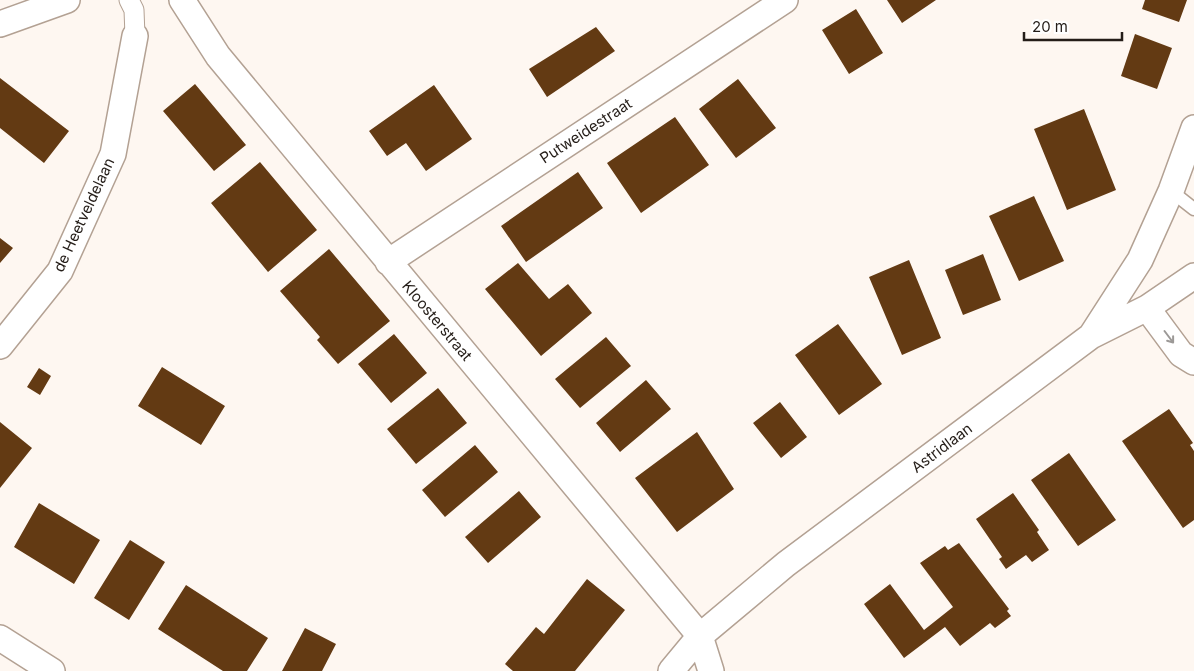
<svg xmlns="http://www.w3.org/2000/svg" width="1194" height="671" font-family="Inter,sans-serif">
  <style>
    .building { fill: #633a13 }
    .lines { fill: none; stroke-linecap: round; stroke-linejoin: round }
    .service-casing { stroke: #b3a193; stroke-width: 15 }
    .pedestrian-casing { stroke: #b3a193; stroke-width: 21 }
    .minor-casing { stroke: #b3a193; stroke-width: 28 }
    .service { stroke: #fff; stroke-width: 12 }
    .pedestrian { stroke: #fff; stroke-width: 19 }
    .minor { stroke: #fff; stroke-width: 25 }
    .oneway { stroke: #9c9997 }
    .labels { text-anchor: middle; stroke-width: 5; stroke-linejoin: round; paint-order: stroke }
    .street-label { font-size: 15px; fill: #241d18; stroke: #fff }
  </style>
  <rect width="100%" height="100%" fill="#fef7f1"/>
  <!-- building -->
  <path class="building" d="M 887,0 L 936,0 L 902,23 Z
    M 1145,0 L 1187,0 L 1179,22 L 1142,9 Z
    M 856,9 L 883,53 L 849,74 L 822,30 Z
    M 596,27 L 615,51 L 547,97 L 529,69 Z
    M 1135,34 L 1172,48 L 1157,89 L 1121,76 Z
    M 0,78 L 69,131 L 44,163 L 0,128 Z
    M 738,79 L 776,128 L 736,158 L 699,109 Z
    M 195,84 L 246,145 L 214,171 L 163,111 Z
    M 434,85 L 472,139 L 426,171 L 406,143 L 387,156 L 369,131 Z
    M 1084,109 L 1116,190 L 1067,210 L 1034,129 Z
    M 675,117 L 709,165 L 641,213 L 607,163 Z
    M 260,162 L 317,230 L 268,272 L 211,203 Z
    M 578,172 L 603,208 L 526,262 L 501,226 Z
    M 1034,196 L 1064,261 L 1019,281 L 989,216 Z
    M 0,238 L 13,248 L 0,263 Z
    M 329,249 L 390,321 L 338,364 L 317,340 L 320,337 L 280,291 Z
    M 983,254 L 1001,300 L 963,315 L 945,270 Z
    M 909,260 L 941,338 L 902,355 L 869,277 Z
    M 518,263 L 549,299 L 568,284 L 592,313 L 541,356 L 485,289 Z
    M 838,324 L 882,384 L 839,415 L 795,355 Z
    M 394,334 L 427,373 L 391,403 L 358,364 Z
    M 606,337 L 631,366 L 580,408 L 555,379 Z
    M 162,367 L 225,406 L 201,445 L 138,406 Z
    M 39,368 L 51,376 L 40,395 L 27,387 Z
    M 646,380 L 671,409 L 620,452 L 596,423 Z
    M 438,388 L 467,423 L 416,464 L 387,429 Z
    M 780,402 L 807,437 L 781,458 L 753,423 Z
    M 1169,409 L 1193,443 L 1190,445 L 1194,451 L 1194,520 L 1183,528 L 1122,441 Z
    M 0,422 L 32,448 L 0,488 Z
    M 697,432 L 734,489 L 677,532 L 635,478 Z
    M 475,445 L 498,472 L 445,517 L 422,490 Z
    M 1069,453 L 1116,520 L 1078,546 L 1031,480 Z
    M 519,491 L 541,517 L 488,563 L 465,537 Z
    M 1013,493 L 1039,530 L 1037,532 L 1049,550 L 1032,562 L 1026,555 L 1006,569 L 999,559 L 1002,557 L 976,519 Z
    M 39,503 L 100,540 L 74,584 L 14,547 Z
    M 130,540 L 165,562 L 129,620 L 94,598 Z
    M 959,543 L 1009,609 L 1007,611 L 1011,616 L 995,628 L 990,623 L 960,646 L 945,627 L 904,658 L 864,604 L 890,584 L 924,630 L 953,607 L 920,563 L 945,546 L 948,550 Z
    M 587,579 L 625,610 L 575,671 L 513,671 L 505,664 L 536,627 L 544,634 Z
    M 186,585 L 268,638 L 247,671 L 223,671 L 158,629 Z
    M 305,628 L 336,644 L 322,671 L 282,671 Z"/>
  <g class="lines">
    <defs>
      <path id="service" d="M 1171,191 L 1194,209"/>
      <path id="pedestrian" d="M 129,0 L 134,10 L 135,36"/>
      <path id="minor" d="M 182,0 L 218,56 L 700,636 L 711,671
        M 0,24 L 67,0
        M 388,262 L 785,0
        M 1147,308 L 1181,354 L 1194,362
        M 1091,336 L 1140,260 L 1171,191 L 1194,128
        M 0,346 L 60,271 L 113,154 L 135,36
        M 0,638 L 52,671
        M 671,671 L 700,636 L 786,564 L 1091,336 L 1147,308 L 1194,276"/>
    </defs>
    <!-- service casing -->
    <use href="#service" class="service-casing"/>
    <!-- pedestrian casing -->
    <use href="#pedestrian" class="pedestrian-casing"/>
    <!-- minor casing -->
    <use href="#minor" class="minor-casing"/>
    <!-- service -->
    <use href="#service" class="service"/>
    <!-- pedestrian -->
    <use href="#pedestrian" class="pedestrian"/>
    <!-- minor -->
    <use href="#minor" class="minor"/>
  </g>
  <!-- one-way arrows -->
  <defs><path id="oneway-shaft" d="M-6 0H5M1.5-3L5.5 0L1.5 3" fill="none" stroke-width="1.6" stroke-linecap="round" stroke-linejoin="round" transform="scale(1.25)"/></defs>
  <use class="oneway" href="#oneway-shaft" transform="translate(1169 337) rotate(53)"/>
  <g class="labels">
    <!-- street labels -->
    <g class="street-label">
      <text transform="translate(586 131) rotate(-33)" y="5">Putweidestraat</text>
      <text transform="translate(84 215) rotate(-65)" y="5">de Heetveldelaan</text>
      <text transform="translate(437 321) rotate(50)" y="5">Kloosterstraat</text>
      <text transform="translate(942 448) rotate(-37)" y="5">Astridlaan</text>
    </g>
  </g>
  <!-- scale -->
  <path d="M1024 32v8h98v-8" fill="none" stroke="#241d18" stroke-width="2.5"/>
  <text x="1032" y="32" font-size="15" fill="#241d18" stroke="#ffffff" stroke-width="4" paint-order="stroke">20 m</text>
</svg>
